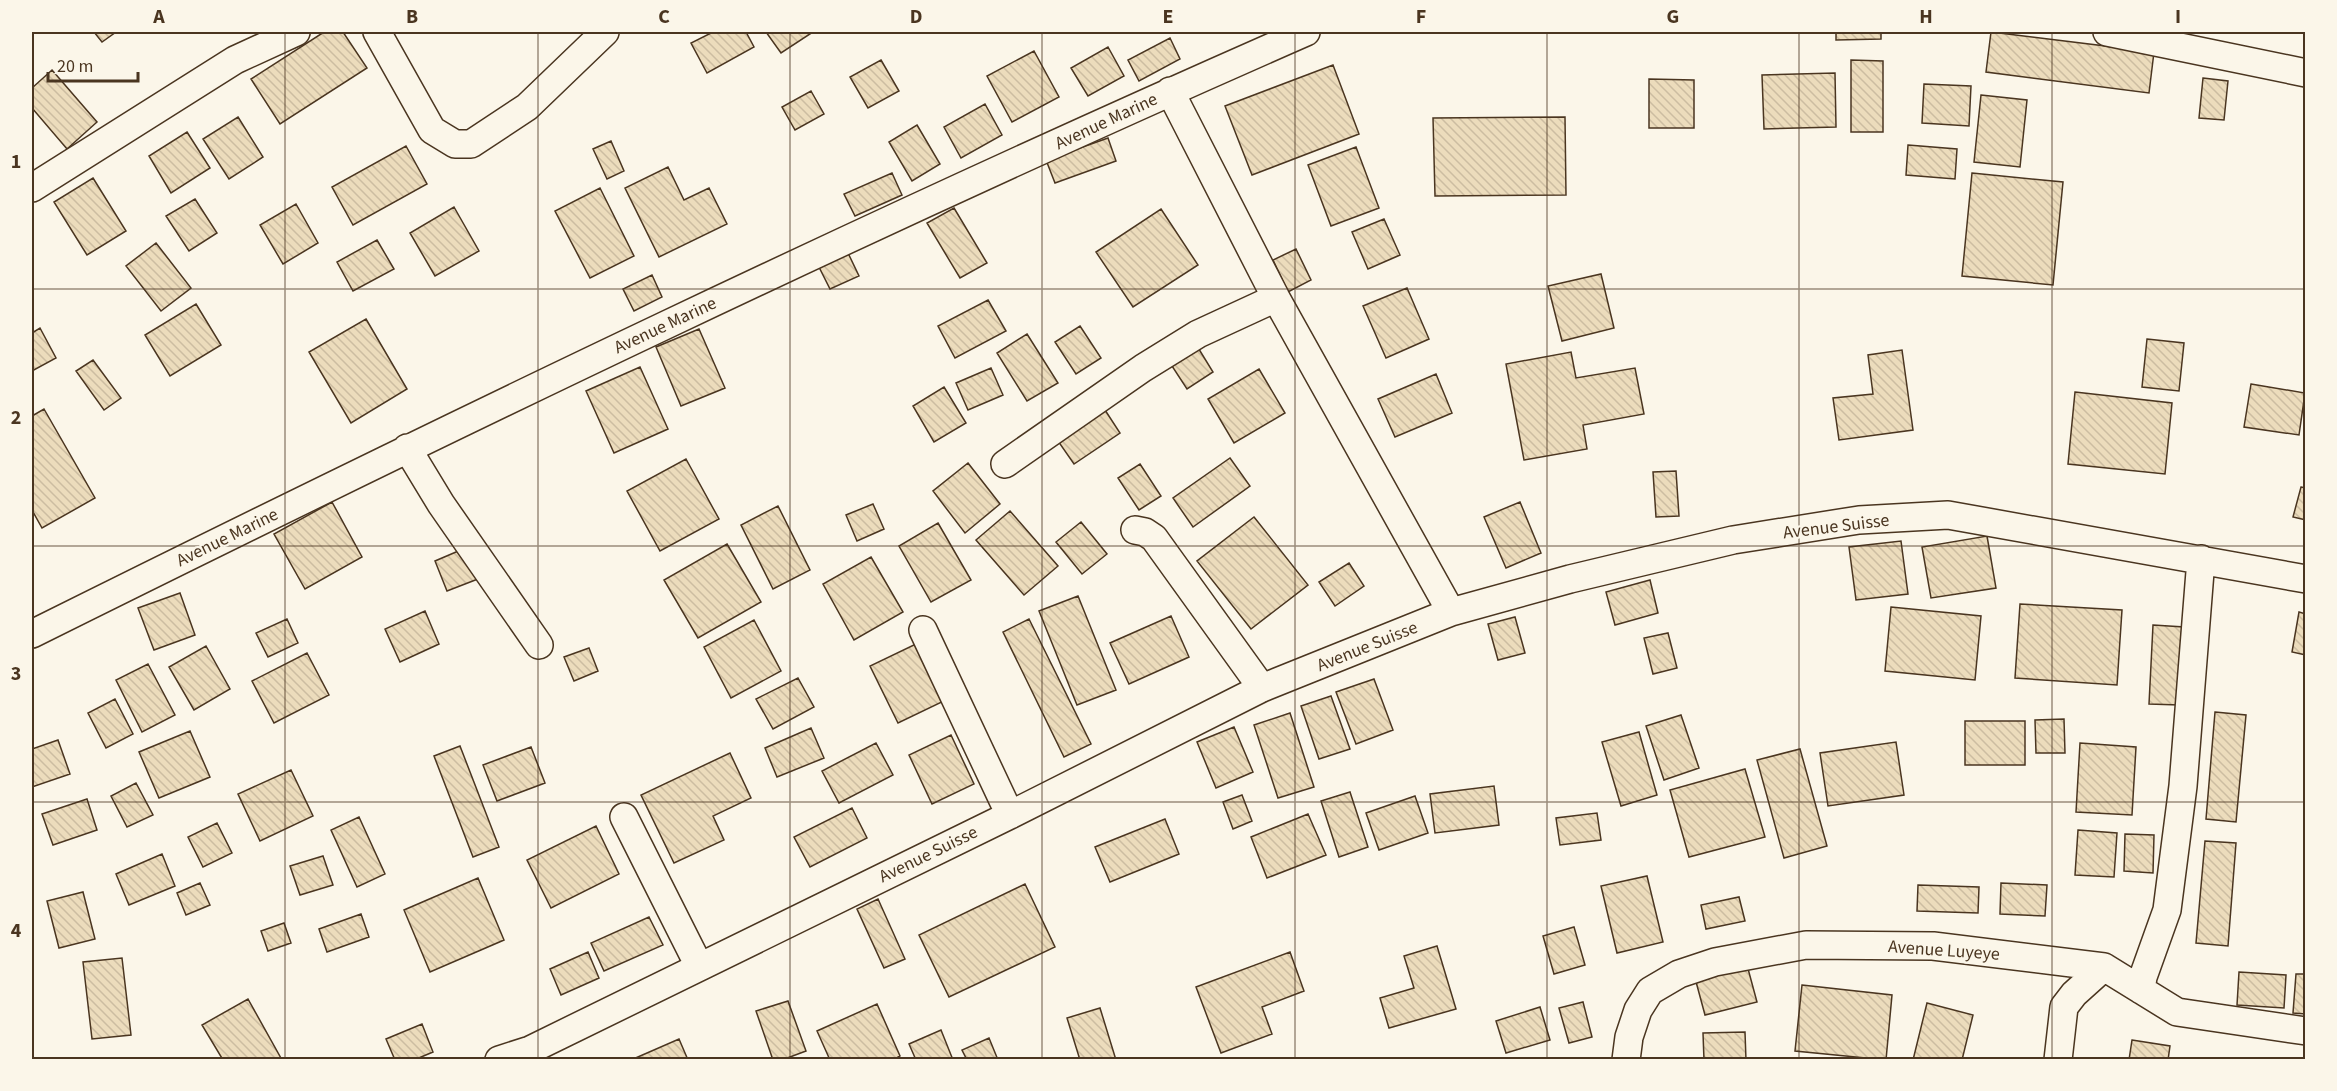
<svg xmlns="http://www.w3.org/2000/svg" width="2337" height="1091" font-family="'Source Sans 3',sans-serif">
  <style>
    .building { fill: url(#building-back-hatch); stroke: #4a3520; stroke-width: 1.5 }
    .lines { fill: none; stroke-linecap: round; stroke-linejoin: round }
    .street-casing { stroke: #4a3520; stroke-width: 30 }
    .street { stroke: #fbf6e9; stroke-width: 27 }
    .grid { fill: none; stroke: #4a3520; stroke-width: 1.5; stroke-opacity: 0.55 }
    .labels { text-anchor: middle; stroke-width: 4.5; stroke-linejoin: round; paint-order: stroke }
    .street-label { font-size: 18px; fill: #4a3520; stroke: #fbf6e9 }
    .neatline { fill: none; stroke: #4a3520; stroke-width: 2 }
    .grid-label { font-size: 20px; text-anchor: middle; font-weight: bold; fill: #4a3520 }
  </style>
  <defs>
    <pattern id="building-back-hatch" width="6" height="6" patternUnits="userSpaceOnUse" patternTransform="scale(1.5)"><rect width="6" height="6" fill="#ecdcbc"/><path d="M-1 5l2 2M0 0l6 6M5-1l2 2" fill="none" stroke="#ccbda1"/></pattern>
  </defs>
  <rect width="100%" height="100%" fill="#fbf6e9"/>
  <!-- building -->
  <path class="building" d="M 94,32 L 116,32 L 102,42 Z
    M 324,32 L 343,32 L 367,68 L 280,124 L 251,79 Z
    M 713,32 L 746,32 L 754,47 L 707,73 L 691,43 Z
    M 766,32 L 813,32 L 781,53 Z
    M 1836,32 L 1881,32 L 1881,39 L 1836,40 Z
    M 1991,32 L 2154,52 L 2149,93 L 1986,72 Z
    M 1170,38 L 1180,59 L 1139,81 L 1128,60 Z
    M 1108,47 L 1124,76 L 1088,96 L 1071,68 Z
    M 1034,51 L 1059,97 L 1012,122 L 987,76 Z
    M 881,60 L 899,91 L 868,108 L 850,77 Z
    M 1851,60 L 1883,61 L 1883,132 L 1851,132 Z
    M 1333,65 L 1359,134 L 1252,175 L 1225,106 Z
    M 52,70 L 97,122 L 67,149 L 32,108 L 32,88 Z
    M 1835,73 L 1836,127 L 1764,129 L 1762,75 Z
    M 2203,78 L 2228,81 L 2224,120 L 2199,118 Z
    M 1649,79 L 1694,80 L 1694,128 L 1649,128 Z
    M 1924,84 L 1971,86 L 1969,126 L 1922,123 Z
    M 811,91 L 824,114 L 795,130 L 782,107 Z
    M 1981,95 L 2027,100 L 2020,167 L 1974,162 Z
    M 985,104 L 1002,135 L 961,158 L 944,127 Z
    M 238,117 L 263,157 L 229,179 L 203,139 Z
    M 1565,117 L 1566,195 L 1435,196 L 1433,118 Z
    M 917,125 L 940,164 L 912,181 L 889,142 Z
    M 187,132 L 210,168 L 171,193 L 149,156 Z
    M 1108,138 L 1116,161 L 1055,183 L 1046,160 Z
    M 611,141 L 624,171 L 607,179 L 593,149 Z
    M 1908,145 L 1957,149 L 1955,179 L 1906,175 Z
    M 406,146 L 427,184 L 353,225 L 332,187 Z
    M 1356,147 L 1379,208 L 1331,226 L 1308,165 Z
    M 668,167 L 684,200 L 709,188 L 727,224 L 659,257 L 625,188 Z
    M 892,173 L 902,195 L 855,216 L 844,194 Z
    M 1972,173 L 2063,182 L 2053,285 L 1962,276 Z
    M 93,178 L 126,231 L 87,255 L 54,202 Z
    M 600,188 L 634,256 L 590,278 L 555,211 Z
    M 195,199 L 217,233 L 189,251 L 166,216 Z
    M 296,204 L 318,243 L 283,264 L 260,225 Z
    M 454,207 L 479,251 L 435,276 L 410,233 Z
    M 954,208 L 987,263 L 960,278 L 927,223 Z
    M 1161,209 L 1198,265 L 1133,307 L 1096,252 Z
    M 1384,219 L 1400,255 L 1368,269 L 1352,232 Z
    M 377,240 L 394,269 L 353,291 L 337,262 Z
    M 156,243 L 191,288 L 161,311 L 126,266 Z
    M 1296,249 L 1311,280 L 1288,292 L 1273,260 Z
    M 848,253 L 859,276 L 830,289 L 819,267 Z
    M 1601,274 L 1614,328 L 1562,341 L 1548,286 Z
    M 652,275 L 662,297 L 634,311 L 623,289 Z
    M 1407,288 L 1429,339 L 1386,358 L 1363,306 Z
    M 988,300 L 1006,331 L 955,358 L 938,326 Z
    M 196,304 L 221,345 L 170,376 L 145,335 Z
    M 366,319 L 407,389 L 351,423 L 309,352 Z
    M 1080,326 L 1101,358 L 1076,374 L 1055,342 Z
    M 40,328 L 56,358 L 32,371 L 32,333 Z
    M 699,329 L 725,388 L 681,406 L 656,347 Z
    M 1027,334 L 1058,383 L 1027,401 L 997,353 Z
    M 2147,339 L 2184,343 L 2179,391 L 2142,387 Z
    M 1197,346 L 1213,372 L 1187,389 L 1170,363 Z
    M 1902,350 L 1913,430 L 1839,440 L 1833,398 L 1873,394 L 1868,355 Z
    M 1571,352 L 1576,378 L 1635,368 L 1644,414 L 1583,425 L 1587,449 L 1524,460 L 1506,364 Z
    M 93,360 L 121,398 L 104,410 L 76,371 Z
    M 640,367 L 668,429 L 614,453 L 586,391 Z
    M 991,368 L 1003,395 L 968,410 L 956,383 Z
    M 1259,369 L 1285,413 L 1234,443 L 1208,399 Z
    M 1436,374 L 1452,413 L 1395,437 L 1378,399 Z
    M 2251,384 L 2305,393 L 2299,435 L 2244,427 Z
    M 944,387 L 966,423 L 934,442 L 913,406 Z
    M 2075,392 L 2172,403 L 2165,474 L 2068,464 Z
    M 44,409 L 95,498 L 42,528 L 32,510 L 32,416 Z
    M 1105,410 L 1120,433 L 1074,464 L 1058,441 Z
    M 1230,458 L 1250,486 L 1193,527 L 1173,498 Z
    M 686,459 L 719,519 L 660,551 L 627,491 Z
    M 968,463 L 1000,504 L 965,533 L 933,491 Z
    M 1140,464 L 1161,496 L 1139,510 L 1118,478 Z
    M 1676,471 L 1679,516 L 1656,517 L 1653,472 Z
    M 2301,487 L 2306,488 L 2306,520 L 2293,517 Z
    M 332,502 L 362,557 L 305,589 L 274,534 Z
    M 1520,502 L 1541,553 L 1506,568 L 1484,517 Z
    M 873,504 L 884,529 L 857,541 L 846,515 Z
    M 778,506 L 810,570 L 773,589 L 741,525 Z
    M 1010,511 L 1058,566 L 1024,595 L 976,540 Z
    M 1254,517 L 1308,585 L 1251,629 L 1197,561 Z
    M 1081,522 L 1107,554 L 1082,574 L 1056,542 Z
    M 938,523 L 971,580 L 931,602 L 899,546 Z
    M 1987,536 L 1996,588 L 1931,598 L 1922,547 Z
    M 1901,541 L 1908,594 L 1856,600 L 1849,547 Z
    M 727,544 L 761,602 L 698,638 L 664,580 Z
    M 470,546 L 483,577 L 447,591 L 435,561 Z
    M 871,557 L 903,612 L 854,640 L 823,584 Z
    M 1349,563 L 1364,586 L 1335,606 L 1319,582 Z
    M 1650,580 L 1658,613 L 1615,625 L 1606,592 Z
    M 180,593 L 195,635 L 154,650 L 138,608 Z
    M 1078,596 L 1116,690 L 1077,705 L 1039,611 Z
    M 2020,604 L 2122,610 L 2117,685 L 2015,678 Z
    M 1891,607 L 1981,616 L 1975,680 L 1885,671 Z
    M 425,611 L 439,644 L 400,662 L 385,629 Z
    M 2299,612 L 2306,614 L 2306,655 L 2292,652 Z
    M 1171,616 L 1189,657 L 1129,684 L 1110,643 Z
    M 1515,617 L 1525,653 L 1498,660 L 1488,624 Z
    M 287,619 L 298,643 L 268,657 L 256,633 Z
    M 1029,619 L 1091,744 L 1064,757 L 1003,632 Z
    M 754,620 L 781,671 L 731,698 L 704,647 Z
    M 2153,625 L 2184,627 L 2179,705 L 2149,704 Z
    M 1668,633 L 1677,668 L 1653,674 L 1644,638 Z
    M 918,643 L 946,700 L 898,723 L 870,666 Z
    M 206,646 L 230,689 L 194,710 L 169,667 Z
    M 589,648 L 598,671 L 574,681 L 564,657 Z
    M 307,653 L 329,695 L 274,723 L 252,681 Z
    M 148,664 L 175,715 L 142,732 L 116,680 Z
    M 798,678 L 814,707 L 773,729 L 756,699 Z
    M 1374,679 L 1393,730 L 1356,744 L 1336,692 Z
    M 1331,696 L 1350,749 L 1319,759 L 1301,706 Z
    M 115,699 L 133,734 L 106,748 L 88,713 Z
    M 2215,712 L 2246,715 L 2236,822 L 2206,819 Z
    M 1290,713 L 1314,787 L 1278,798 L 1254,725 Z
    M 1681,715 L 1699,768 L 1664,780 L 1646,726 Z
    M 2064,719 L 2065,753 L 2036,753 L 2035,720 Z
    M 1965,721 L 2025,721 L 2025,765 L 1965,765 Z
    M 1234,727 L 1253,772 L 1216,788 L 1197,742 Z
    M 811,728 L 824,758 L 777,777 L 765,748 Z
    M 190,731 L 210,777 L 159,798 L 139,752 Z
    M 1639,732 L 1657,795 L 1621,806 L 1602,742 Z
    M 951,735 L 974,784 L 932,804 L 909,755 Z
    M 58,740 L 70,774 L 32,787 L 32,749 Z
    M 1896,742 L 1904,795 L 1828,806 L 1820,753 Z
    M 876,743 L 893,775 L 839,803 L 822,771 Z
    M 2080,743 L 2136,747 L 2132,815 L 2076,812 Z
    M 460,746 L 499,847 L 473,857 L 434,756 Z
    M 531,747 L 545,783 L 497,801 L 483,765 Z
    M 1800,749 L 1827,846 L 1784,858 L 1757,760 Z
    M 730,753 L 751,798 L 713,816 L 724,840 L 674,863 L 641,795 Z
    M 1745,769 L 1765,837 L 1689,857 L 1670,790 Z
    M 291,770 L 313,816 L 260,841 L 238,794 Z
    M 136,783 L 153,815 L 127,827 L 111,796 Z
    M 1494,786 L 1499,825 L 1435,833 L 1430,794 Z
    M 1350,792 L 1368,847 L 1339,857 L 1321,801 Z
    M 1242,795 L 1252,821 L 1233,829 L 1223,802 Z
    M 1415,796 L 1428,833 L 1379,850 L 1366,813 Z
    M 87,799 L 97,830 L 53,845 L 42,814 Z
    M 852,808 L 867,838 L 810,867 L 794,837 Z
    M 1597,813 L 1601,840 L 1560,845 L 1556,818 Z
    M 1308,814 L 1326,855 L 1267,878 L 1251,837 Z
    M 359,817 L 385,874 L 357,887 L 331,830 Z
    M 1165,819 L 1179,854 L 1110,882 L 1095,847 Z
    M 217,823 L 232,853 L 203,867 L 188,837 Z
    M 596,826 L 619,874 L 551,908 L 527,860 Z
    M 2078,830 L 2117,833 L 2114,877 L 2075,875 Z
    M 2125,834 L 2154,835 L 2153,873 L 2124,871 Z
    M 2205,841 L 2236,843 L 2228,946 L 2196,943 Z
    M 162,854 L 175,886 L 129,905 L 116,874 Z
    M 323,856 L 333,885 L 300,895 L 290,866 Z
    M 1647,876 L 1663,942 L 1617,953 L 1601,886 Z
    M 478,878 L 504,940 L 430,972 L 404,910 Z
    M 200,883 L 210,905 L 186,915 L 177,893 Z
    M 2001,883 L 2047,885 L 2045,916 L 2000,914 Z
    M 1025,884 L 1055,947 L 949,997 L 919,935 Z
    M 1918,885 L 1979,887 L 1978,913 L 1917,911 Z
    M 83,892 L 95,939 L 59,948 L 47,901 Z
    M 1739,897 L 1745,921 L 1706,929 L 1701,905 Z
    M 878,899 L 905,959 L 884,968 L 857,909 Z
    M 361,914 L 369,937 L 327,952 L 319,929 Z
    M 649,917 L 663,945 L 604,971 L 591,943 Z
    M 284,923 L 291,943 L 268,951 L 261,931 Z
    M 1574,927 L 1585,965 L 1554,974 L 1543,936 Z
    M 1437,946 L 1456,1009 L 1389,1028 L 1380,998 L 1414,988 L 1404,956 Z
    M 588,952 L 599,978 L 561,995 L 550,969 Z
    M 1290,952 L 1304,991 L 1262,1007 L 1272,1034 L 1221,1053 L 1196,987 Z
    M 122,958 L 131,1035 L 92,1039 L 83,962 Z
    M 1747,965 L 1757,1002 L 1705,1015 L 1695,978 Z
    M 2239,972 L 2286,975 L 2284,1008 L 2237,1005 Z
    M 2296,974 L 2306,974 L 2306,1014 L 2293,1013 Z
    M 1802,985 L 1892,995 L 1886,1060 L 1795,1051 Z
    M 248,999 L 282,1060 L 223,1060 L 202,1025 Z
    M 788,1001 L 806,1051 L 782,1060 L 773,1060 L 756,1011 Z
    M 1583,1002 L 1592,1037 L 1569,1043 L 1559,1008 Z
    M 1927,1003 L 1973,1015 L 1962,1060 L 1913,1060 Z
    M 877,1004 L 900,1056 L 893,1060 L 830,1060 L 817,1031 Z
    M 1540,1007 L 1550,1040 L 1506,1053 L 1496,1021 Z
    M 1100,1008 L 1116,1060 L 1080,1060 L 1067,1018 Z
    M 422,1024 L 433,1052 L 414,1060 L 395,1060 L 386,1039 Z
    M 941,1030 L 953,1060 L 916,1060 L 909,1044 Z
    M 1745,1032 L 1746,1060 L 1704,1060 L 1703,1033 Z
    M 989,1038 L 998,1060 L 967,1060 L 962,1050 Z
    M 679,1039 L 688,1060 L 631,1060 Z
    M 2132,1040 L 2170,1046 L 2168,1060 L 2129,1060 Z"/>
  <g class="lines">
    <defs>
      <path id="street" d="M 377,32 L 432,130 L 455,144 L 471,144 L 527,107 L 605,32
        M 2107,32 L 2306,73
        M 1170,91 L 1276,298 L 1451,612
        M 32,188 L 235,60 L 296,32
        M 407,448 L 441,504 L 539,645
        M 1005,464 L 1143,368 L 1198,334 L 1276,298
        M 1135,530 L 1145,532 L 1154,538 L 1262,688
        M 923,630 L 1010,815
        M 32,634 C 452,425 875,221 1306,32
        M 624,817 L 699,966
        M 2141,990 L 2143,977 L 2167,910 L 2183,786 L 2201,559
        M 499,1060 L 530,1050 L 1010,815 L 1262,688 L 1451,612 L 1570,579 L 1733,540 L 1859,520 L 1948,515 L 2306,579
        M 1626,1060 L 1629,1037 L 1638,1010 L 1650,991 L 1679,974 L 1715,962 L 1806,945 L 1933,946 L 2104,967 L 2177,1012 L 2306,1031
        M 2058,1060 L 2064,1007 L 2074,994 L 2104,967"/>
    </defs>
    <!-- street casing -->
    <use href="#street" class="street-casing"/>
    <!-- street -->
    <use href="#street" class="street"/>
  </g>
  <!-- grid -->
  <path class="grid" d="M 285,32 L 285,1060M 538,32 L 538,1060M 790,32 L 790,1060M 1042,32 L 1042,1060M 1295,32 L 1295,1060M 1547,32 L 1547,1060M 1799,32 L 1799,1060M 2052,32 L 2052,1060M 32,289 L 2306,289M 32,546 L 2306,546M 32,802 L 2306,802"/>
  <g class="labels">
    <!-- street labels -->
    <g class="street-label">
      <text transform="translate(1106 121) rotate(-25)" y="6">Avenue Marine</text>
      <text transform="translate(665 325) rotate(-25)" y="6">Avenue Marine</text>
      <text transform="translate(1836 526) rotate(-7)" y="6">Avenue Suisse</text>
      <text transform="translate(227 537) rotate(-26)" y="6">Avenue Marine</text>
      <text transform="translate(1367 646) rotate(-22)" y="6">Avenue Suisse</text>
      <text transform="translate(928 854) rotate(-26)" y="6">Avenue Suisse</text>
      <text transform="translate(1944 950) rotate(4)" y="6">Avenue Luyeye</text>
    </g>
  </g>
  <!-- border -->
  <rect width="2337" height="1091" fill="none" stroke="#fbf6e9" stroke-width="66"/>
  <!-- scale -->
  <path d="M48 72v9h90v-9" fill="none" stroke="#4a3520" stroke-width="3"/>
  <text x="57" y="72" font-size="18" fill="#4a3520" stroke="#fbf6e9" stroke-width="4.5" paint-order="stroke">20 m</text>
  <rect x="33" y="33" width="2271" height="1025" class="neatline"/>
  <g class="grid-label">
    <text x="159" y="23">A</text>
    <text x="412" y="23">B</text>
    <text x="664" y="23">C</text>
    <text x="916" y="23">D</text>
    <text x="1168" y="23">E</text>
    <text x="1421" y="23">F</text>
    <text x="1673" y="23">G</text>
    <text x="1926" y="23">H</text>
    <text x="2178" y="23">I</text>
    <text x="16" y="168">1</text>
    <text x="16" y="424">2</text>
    <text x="16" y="680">3</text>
    <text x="16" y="937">4</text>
  </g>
</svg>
